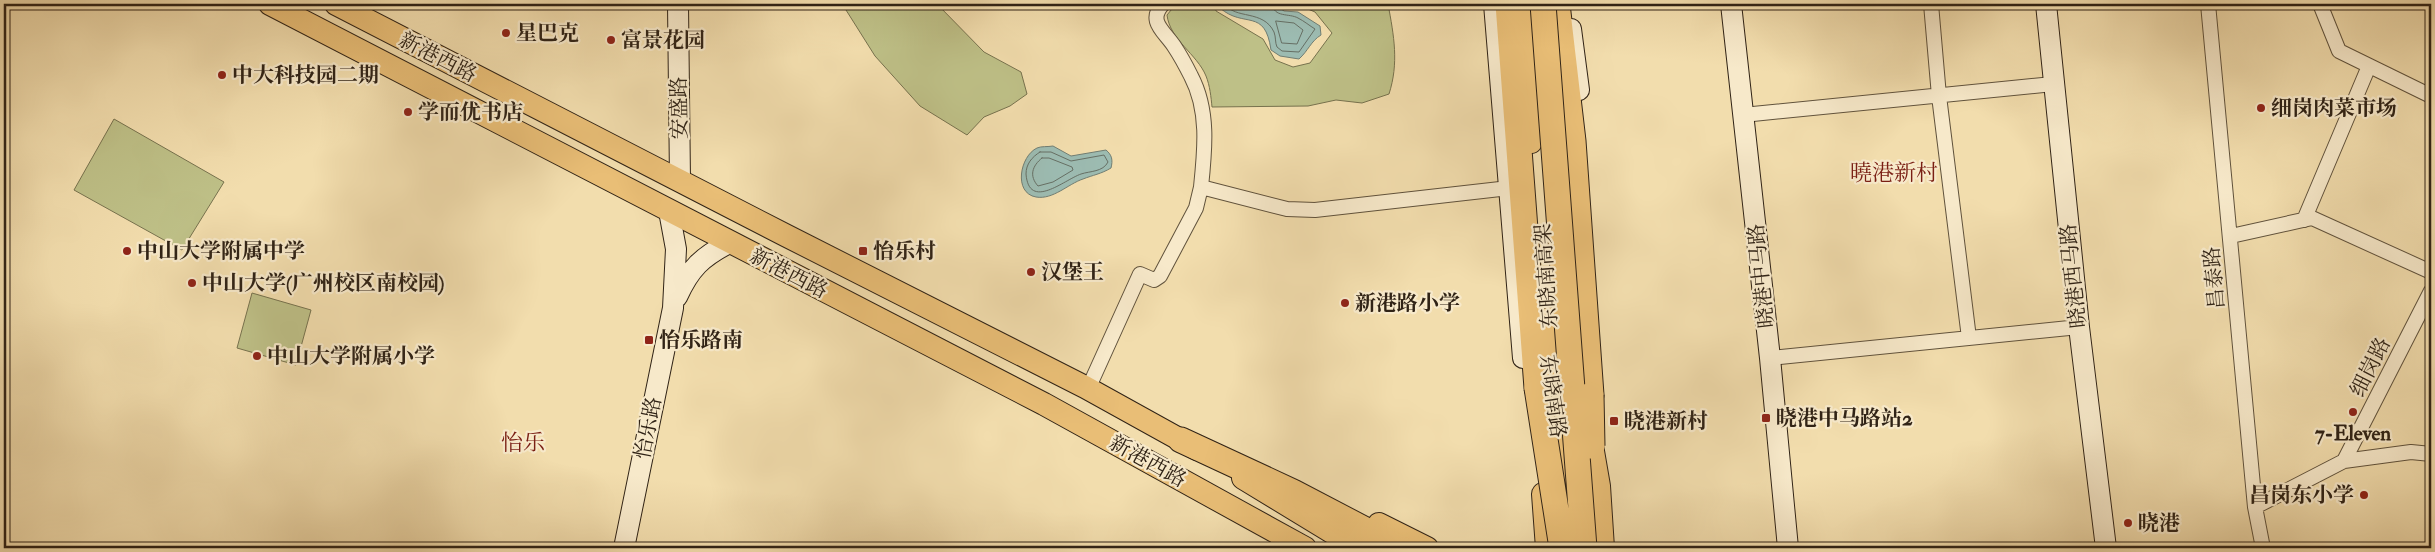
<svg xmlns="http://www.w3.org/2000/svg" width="2435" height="552" font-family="'IM FELL Double Pica','Noto Serif SC',serif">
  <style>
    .green { fill: #bec087; stroke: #77724e }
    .water { fill: #9cbbb1; stroke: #717e73 }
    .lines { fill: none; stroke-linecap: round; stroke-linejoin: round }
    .shore { stroke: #666f64; stroke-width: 1 }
    .street-casing { stroke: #60523c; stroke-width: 16 }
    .secondary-casing { stroke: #302316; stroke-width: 22 }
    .primary-casing { stroke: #302316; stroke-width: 24 }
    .highway-casing { stroke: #302316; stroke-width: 27 }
    .street { stroke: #f7e9ca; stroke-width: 14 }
    .secondary { stroke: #f7e9ca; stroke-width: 20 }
    .primary { stroke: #e9be76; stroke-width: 22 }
    .highway { stroke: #e9be76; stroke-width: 25 }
    .highway-bridge-casing { stroke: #302316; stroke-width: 27; stroke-linecap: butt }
    .highway-bridge { stroke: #e9be76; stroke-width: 25 }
    .poi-dot { fill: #8f2418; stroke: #f7e9ca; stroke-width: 2 }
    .labels { text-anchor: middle; stroke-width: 4.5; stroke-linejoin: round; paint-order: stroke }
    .poi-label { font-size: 21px; font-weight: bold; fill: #302316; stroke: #f7e9ca; text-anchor: start }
    .street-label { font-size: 21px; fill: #302316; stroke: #f7e9ca }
    .neighbourhood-label { font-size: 22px; fill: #7a1f14; stroke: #f7e9ca }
  </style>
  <rect width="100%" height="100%" fill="#f2ddad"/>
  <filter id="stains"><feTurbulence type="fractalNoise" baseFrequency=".004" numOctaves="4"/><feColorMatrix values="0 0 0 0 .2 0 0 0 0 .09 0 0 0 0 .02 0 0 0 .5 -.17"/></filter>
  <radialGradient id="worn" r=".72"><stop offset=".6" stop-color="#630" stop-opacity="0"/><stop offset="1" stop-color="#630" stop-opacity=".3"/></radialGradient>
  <!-- green -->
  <path class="green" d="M 852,4 L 937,4 L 984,52 L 1021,72 L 1027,94 L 1010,106 L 984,117 L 967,135 L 920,106 L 875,56 L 846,10 Z
    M 1176,4 L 1215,4 L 1216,11 L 1263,39 L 1275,60 L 1293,67 L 1310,63 L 1332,33 L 1315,12 L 1296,4 L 1388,4 C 1394,36 1399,63 1389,94 L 1362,103 L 1336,100 L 1308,106 L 1212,107 C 1211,97 1210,86 1206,76 C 1197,54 1170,40 1167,15 Z
    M 114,119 L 224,182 L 182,250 L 74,190 Z
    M 252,293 L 311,310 L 296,365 L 237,348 Z"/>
  <!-- water -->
  <path class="water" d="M 1220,4 L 1274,4 L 1284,11 L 1298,12 L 1320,26 L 1321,35 C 1311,41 1308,51 1299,59 L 1280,56 L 1271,50 C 1265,7 1244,29 1220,8 Z
    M 1053,146 L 1071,156 L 1106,150 C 1112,155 1113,160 1111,168 C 1101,174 1093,175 1083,179 C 1068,184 1053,200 1036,197 C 1013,193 1020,156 1037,148 C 1041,146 1048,147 1053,146 Z"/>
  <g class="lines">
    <!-- shore -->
    <path class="shore" d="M 1225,4 C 1235,20 1263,9 1274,32 C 1276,37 1275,43 1277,47 L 1282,51 L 1299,52 L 1315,29 C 1310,26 1304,21 1298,18 C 1289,13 1274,18 1272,4
      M 1276,21 L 1294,23 L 1303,30 L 1297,44 L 1282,43 Z
      M 1040,152 L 1051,152 L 1071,161 L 1104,155 L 1108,162 C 1103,172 1090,171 1081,174 C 1064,180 1029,211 1026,174 C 1026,164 1032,157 1040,152 Z
      M 1042,158 L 1049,158 L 1072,167 L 1073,170 L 1053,182 L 1038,186 C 1029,176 1032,166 1042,158 Z"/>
    <defs>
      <path id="street" d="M 1163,4 C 1147,21 1164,31 1174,46 C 1180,55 1186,66 1191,76 C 1209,110 1205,149 1201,187
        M 1931,4 L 1939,96 L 1969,338
        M 2208,4 L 2255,507 L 2263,548
        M 2320,4 L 2339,51 L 2431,96
        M 1743,115 L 2053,84
        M 2304,220 L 2369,66
        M 2231,236 L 2312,218 L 2431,272
        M 1770,358 L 2079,327
        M 1088,389 L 1140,274 L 1154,280 L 1160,276 L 1196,208 L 1201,187 L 1287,209 L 1315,210 L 1509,188
        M 2344,461 L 2431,291
        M 2255,507 L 2344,461 L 2411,452 L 2431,454"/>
      <path id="secondary" d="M 678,4 L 680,181
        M 1494,4 L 1523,358
        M 1731,4 L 1770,358 L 1788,548
        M 2046,4 L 2079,327 L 2106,548
        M 1571,29 L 1579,90
        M 677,297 C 690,268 702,257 729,243
        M 624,548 L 673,308 L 676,249 L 669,211"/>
      <path id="primary" d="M 270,4 L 1044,404 L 1305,548
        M 336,4 L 787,236 L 1085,387 L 1197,449
        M 1520,5 L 1531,142
        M 1548,369 L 1570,510
        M 1589,428 L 1599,486 L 1603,548
        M 1243,478 L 1358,548
        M 1543,494 L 1547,548
        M 1379,524 L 1427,548"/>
      <path id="highway" d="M 1508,4 L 1537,388
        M 1557,4 L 1573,141 L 1591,395
        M 1550,320 L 1555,388
        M 1181,440 L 1293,492 L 1400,548"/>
    </defs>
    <!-- street casing -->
    <use href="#street" class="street-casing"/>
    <!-- secondary casing -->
    <use href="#secondary" class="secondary-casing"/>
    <!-- primary casing -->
    <use href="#primary" class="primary-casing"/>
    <!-- highway casing -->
    <use href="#highway" class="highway-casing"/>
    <!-- street -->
    <use href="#street" class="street"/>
    <!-- secondary -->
    <use href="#secondary" class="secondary"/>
    <!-- primary -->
    <use href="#primary" class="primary"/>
    <!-- highway -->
    <use href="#highway" class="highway"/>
    <defs>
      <path id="highway-bridge" d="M 1543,4 L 1584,548
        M 1537,388 L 1562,548
        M 1591,395 L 1592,446"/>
    </defs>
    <!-- highway-bridge casing -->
    <use href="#highway-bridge" class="highway-bridge-casing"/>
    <!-- highway-bridge -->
    <use href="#highway-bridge" class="highway-bridge"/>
  </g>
  <!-- markers -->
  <g class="poi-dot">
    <circle cx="506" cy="33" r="5"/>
    <circle cx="611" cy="40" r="5"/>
    <circle cx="222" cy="75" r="5"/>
    <circle cx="2261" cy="108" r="5"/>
    <circle cx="408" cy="112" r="5"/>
    <circle cx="127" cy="251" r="5"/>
    <rect x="858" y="246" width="10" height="10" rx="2.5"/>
    <circle cx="1031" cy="272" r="5"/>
    <circle cx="192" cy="283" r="5"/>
    <circle cx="1345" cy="303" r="5"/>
    <rect x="644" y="335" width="10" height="10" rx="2.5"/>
    <circle cx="257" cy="356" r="5"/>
    <circle cx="2353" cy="412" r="5"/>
    <rect x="1761" y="413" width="10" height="10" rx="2.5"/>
    <rect x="1609" y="416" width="10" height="10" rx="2.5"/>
    <circle cx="2364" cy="495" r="5"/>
    <circle cx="2128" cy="523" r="5"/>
  </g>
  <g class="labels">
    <!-- poi labels -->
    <g class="poi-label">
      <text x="516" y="40">星巴克</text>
      <text x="621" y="47">富景花园</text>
      <text x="232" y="82">中大科技园二期</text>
      <text x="2271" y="115">细岗肉菜市场</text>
      <text x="418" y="119">学而优书店</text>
      <text x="137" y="258">中山大学附属中学</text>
      <text x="873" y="258">怡乐村</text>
      <text x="1041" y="279">汉堡王</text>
      <text x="202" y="290">中山大学(广州校区南校园)</text>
      <text x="1355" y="310">新港路小学</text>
      <text x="659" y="347">怡乐路南</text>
      <text x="267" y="363">中山大学附属小学</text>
      <text x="1776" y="425">晓港中马路站2</text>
      <text x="1624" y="428">晓港新村</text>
      <text x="2353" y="440" text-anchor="middle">7-Eleven</text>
      <text x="2354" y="502" text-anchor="end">昌岗东小学</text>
      <text x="2138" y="530">晓港</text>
    </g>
    <!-- street labels -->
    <g class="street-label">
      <text transform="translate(438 57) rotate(27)" y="7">新港西路</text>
      <text transform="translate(679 108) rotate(-91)" y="7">安盛路</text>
      <text transform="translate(789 273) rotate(27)" y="7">新港西路</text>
      <text transform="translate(1546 276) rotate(-94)" y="7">东晓南高架</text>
      <text transform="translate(1761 276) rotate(-96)" y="7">晓港中马路</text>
      <text transform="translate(2073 276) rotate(-96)" y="7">晓港西马路</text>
      <text transform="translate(2214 278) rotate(-95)" y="7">昌泰路</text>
      <text transform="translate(2370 367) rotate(-63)" y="7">细岗路</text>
      <text transform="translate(1553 396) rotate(82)" y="7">东晓南路</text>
      <text transform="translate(648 428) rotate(-79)" y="7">怡乐路</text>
      <text transform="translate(1148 461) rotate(29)" y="7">新港西路</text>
    </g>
    <!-- neighbourhood labels -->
    <g class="neighbourhood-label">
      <text x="1894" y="180">曉港新村</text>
      <text x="523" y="450">怡乐</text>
    </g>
  </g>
  <!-- margin -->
  <rect width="2435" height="552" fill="none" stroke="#f2ddad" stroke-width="20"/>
  <rect x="5" y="5" width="2425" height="542" fill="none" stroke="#302316" stroke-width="2.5"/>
  <rect x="10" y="10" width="2415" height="532" fill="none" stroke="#302316"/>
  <rect width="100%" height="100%" filter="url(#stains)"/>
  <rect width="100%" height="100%" fill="url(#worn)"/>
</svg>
